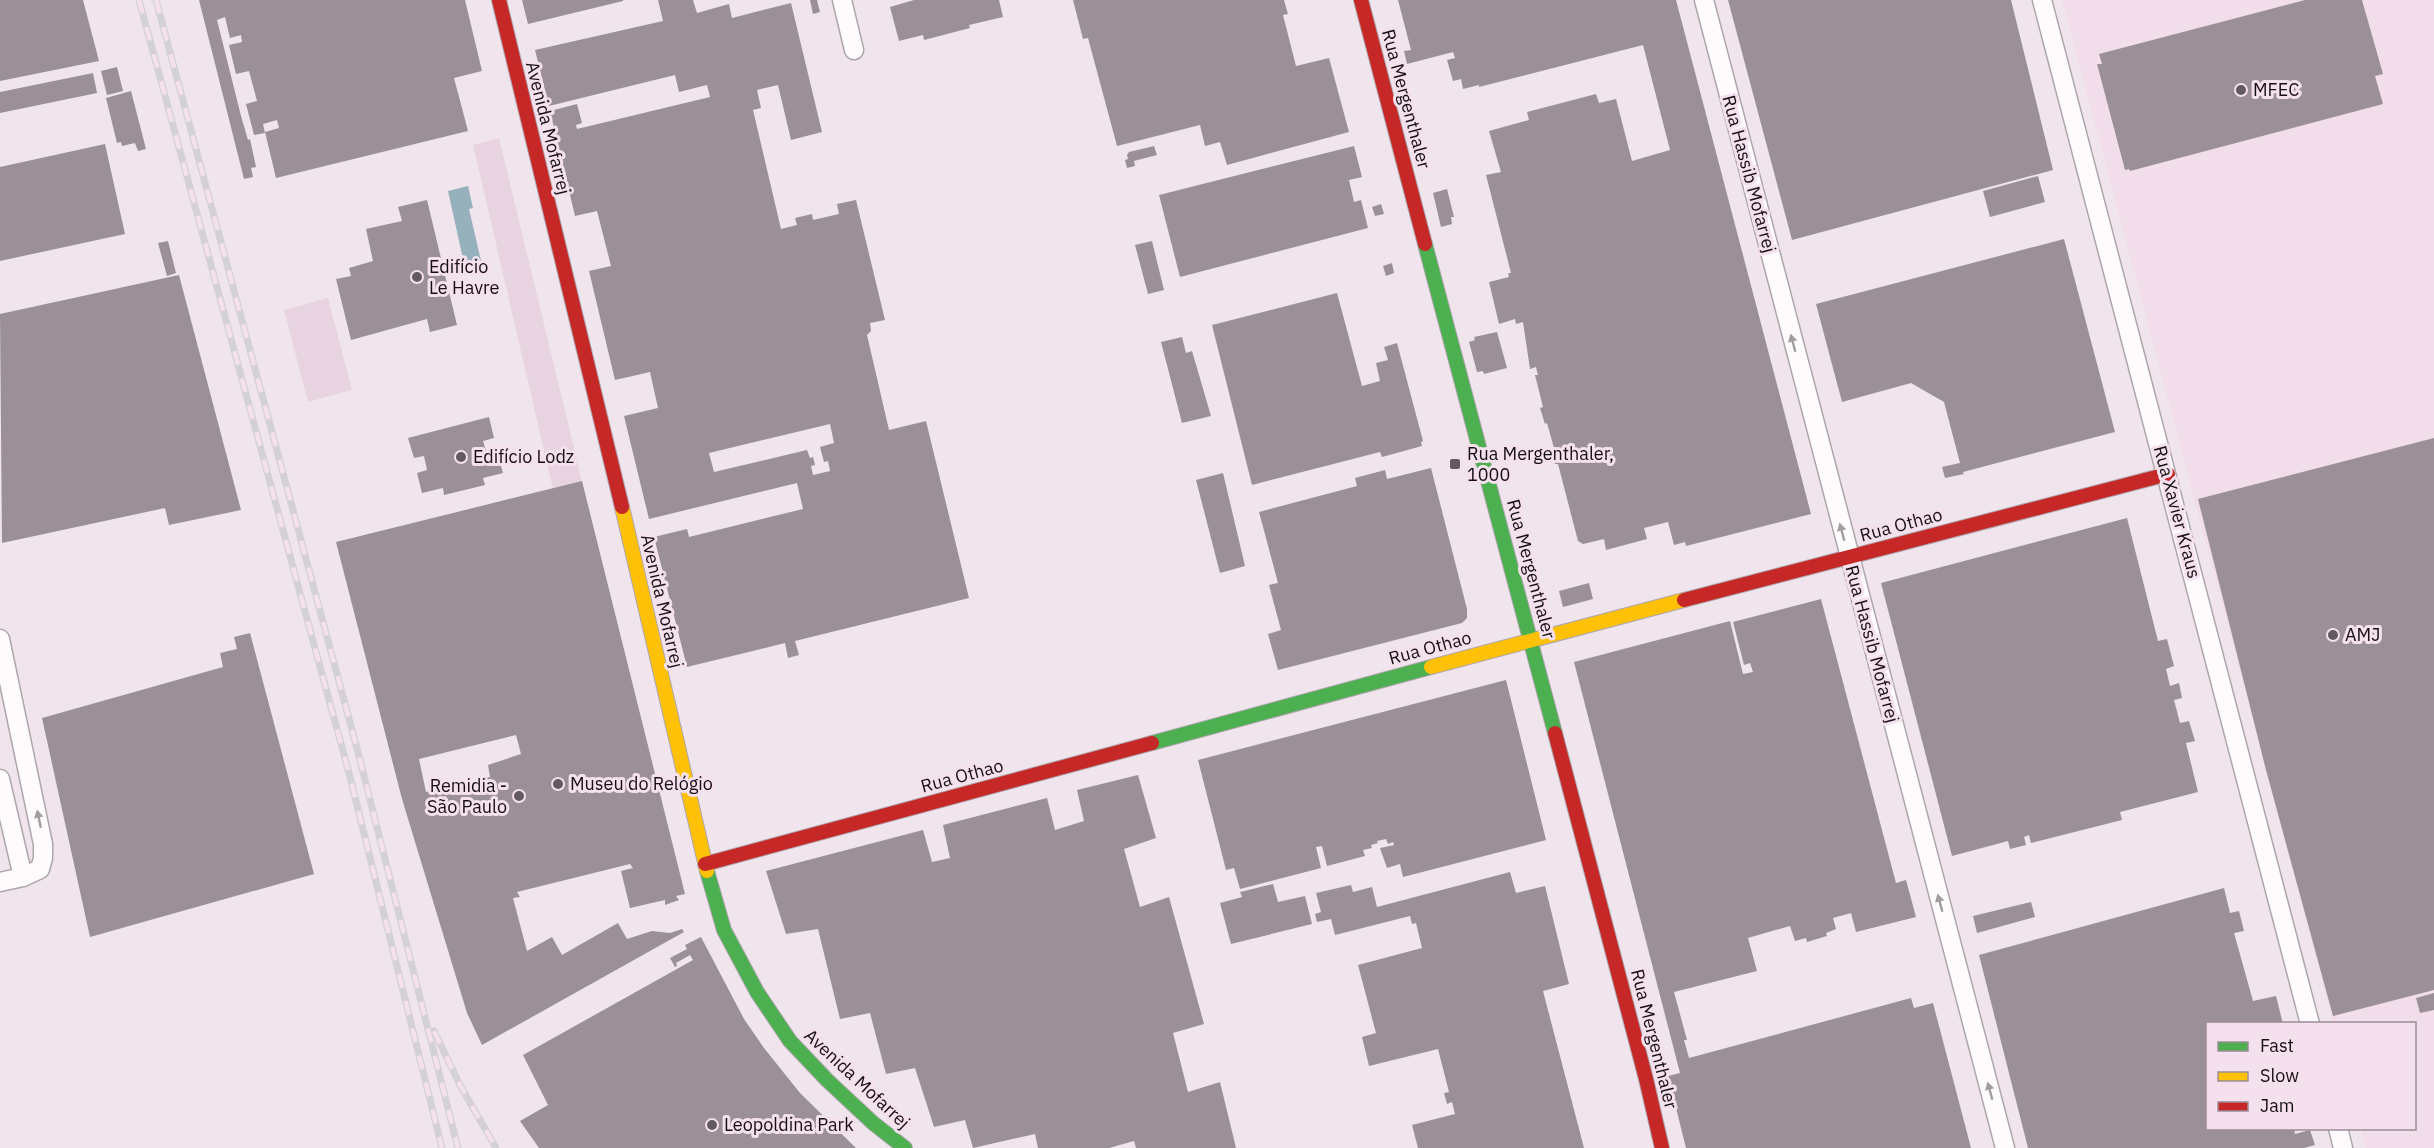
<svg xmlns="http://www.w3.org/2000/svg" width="2434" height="1148" font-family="'IBM Plex Sans',sans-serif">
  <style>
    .built { fill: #f2ddeb }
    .green { fill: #e8d3e1 }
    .water { fill: #96b1bb }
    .building { fill: #9b9097; fill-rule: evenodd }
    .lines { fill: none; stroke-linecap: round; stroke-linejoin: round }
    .street-casing { stroke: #aea6ac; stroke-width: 21 }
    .fast-casing { stroke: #aea6ac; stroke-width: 16 }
    .slow-casing { stroke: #aea6ac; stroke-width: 16 }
    .jam-casing { stroke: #aea6ac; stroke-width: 16 }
    .street { stroke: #fdfbfc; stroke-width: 18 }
    .fast { stroke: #4caf50; stroke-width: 14 }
    .slow { stroke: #ffc107; stroke-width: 14 }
    .jam { stroke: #c62828; stroke-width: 14 }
    .rail-casing { stroke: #d3d1d3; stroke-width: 7 }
    .rail { stroke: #f5e0ee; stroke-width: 4.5; stroke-dasharray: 14; stroke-linecap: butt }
    .oneway { fill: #a09d9f }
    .poi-dot { fill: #625a5f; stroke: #f5e0ee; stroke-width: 2 }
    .labels { text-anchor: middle; stroke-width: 6; stroke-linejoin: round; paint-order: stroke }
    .poi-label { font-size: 18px; fill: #150f13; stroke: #f5e0ee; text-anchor: start }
    .street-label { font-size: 18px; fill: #150f13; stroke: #f5e0ee }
  </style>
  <rect width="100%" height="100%" fill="#f0e5ed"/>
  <!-- built -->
  <path class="built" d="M 2062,0 L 2434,0 L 2434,1148 L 2366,1148 L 2361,1129 L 2414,1128 L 2414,1024 L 2333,1023 Z"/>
  <!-- green -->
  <path class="green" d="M 499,138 L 582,481 L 553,489 L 473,145 Z
    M 328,298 L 352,390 L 308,402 L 284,310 Z"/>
  <!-- water -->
  <path class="water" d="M 468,186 L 473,208 L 469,209 L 482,265 L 465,268 L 448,191 Z"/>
  <!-- building -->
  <path class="building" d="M 0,0 L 83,0 L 99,61 L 0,81 Z
    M 199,0 L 465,0 L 482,71 L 454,78 L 468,131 L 276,178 L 265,132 L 279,128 L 277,120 L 263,124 L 265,133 L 254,135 L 246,104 L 257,101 L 249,71 L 236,74 L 229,45 L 242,42 L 241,35 L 230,38 L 225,17 L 217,20 L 241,116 L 248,140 L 250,139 L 256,167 L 251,168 L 253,177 L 244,179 Z
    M 522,0 L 623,0 L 623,1 L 528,24 Z
    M 658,0 L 693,0 L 697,13 L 729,4 L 732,18 L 791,3 L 822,132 L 791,140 L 778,85 L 757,90 L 761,108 L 753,110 L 781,229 L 797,225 L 795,218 L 812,214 L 813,220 L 839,214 L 837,204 L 856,200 L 885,320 L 870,323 L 871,331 L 867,335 L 889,430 L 926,421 L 969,598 L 795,641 L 799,655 L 788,658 L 785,643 L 687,667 L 654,537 L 687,529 L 689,537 L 803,509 L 797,483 L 649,519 L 624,416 L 658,408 L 650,372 L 615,380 L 589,271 L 611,266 L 597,211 L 575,216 L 550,111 L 577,104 L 582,123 L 576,125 L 577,129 L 710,97 L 707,85 L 679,92 L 675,75 L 549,106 L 535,50 L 663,21 ZM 830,424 L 834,443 L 820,447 L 824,462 L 828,461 L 830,471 L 813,475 L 811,466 L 815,465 L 813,457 L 810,458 L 807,450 L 714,472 L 709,453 Z
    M 810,0 L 817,0 L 820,12 L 813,14 Z
    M 914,0 L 999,0 L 1003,17 L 969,25 L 970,28 L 924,40 L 923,35 L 899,41 L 890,7 Z
    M 1073,0 L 1284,0 L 1288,14 L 1283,15 L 1296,66 L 1329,58 L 1349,132 L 1227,165 L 1220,142 L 1205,146 L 1200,125 L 1117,146 L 1088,38 L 1083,39 Z
    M 1398,0 L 1676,0 L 1811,514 L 1686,546 L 1685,542 L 1674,545 L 1668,522 L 1644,528 L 1647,539 L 1606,550 L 1604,539 L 1583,544 L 1578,541 L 1558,464 L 1555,464 L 1551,449 L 1554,448 L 1547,423 L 1545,424 L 1540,408 L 1543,407 L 1535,375 L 1538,375 L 1536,367 L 1530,369 L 1523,322 L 1516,324 L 1515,319 L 1499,324 L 1489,282 L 1509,277 L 1508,273 L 1511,273 L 1486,175 L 1501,172 L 1489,131 L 1529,120 L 1527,112 L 1596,94 L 1599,103 L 1616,99 L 1632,161 L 1670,150 L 1643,45 L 1479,87 L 1479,85 L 1463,89 L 1461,79 L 1453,81 L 1447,60 L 1455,58 L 1453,52 L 1407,64 L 1404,51 L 1411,50 Z
    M 1728,0 L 2011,0 L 2053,170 L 1792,240 Z
    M 2305,0 L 2362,0 L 2383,74 L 2375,76 L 2383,104 L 2130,171 L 2129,169 L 2125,170 L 2097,64 L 2102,64 L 2099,54 Z
    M 117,67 L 123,91 L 107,95 L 101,71 Z
    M 93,73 L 97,93 L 0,113 L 0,92 Z
    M 131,91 L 146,149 L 138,151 L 135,143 L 122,146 L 121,142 L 117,143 L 106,98 Z
    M 105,144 L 125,234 L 0,261 L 0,167 Z
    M 1154,146 L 1157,155 L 1134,161 L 1135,166 L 1127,168 L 1125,160 L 1128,159 L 1127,155 L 1129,152 Z
    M 1354,146 L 1362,177 L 1349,180 L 1354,202 L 1361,200 L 1368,228 L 1180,277 L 1159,195 Z
    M 2038,176 L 2045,202 L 1990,217 L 1983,191 Z
    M 1447,189 L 1454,217 L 1451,217 L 1452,224 L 1441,227 L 1433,193 Z
    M 427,200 L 457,325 L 430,332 L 427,319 L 351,340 L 336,279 L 351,276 L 349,268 L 373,261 L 366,229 L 402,221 L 398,207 Z
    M 1381,204 L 1384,214 L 1375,216 L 1372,207 Z
    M 2064,239 L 2115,432 L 1963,472 L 1964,474 L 1945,478 L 1942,467 L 1960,463 L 1944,402 L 1911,383 L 1842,402 L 1816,304 Z
    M 168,241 L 176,273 L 167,276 L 158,243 Z
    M 1152,241 L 1164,290 L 1148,294 L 1135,245 Z
    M 1392,263 L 1394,273 L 1386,276 L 1383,266 Z
    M 179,275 L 241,510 L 169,525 L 165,508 L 2,543 L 0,314 Z
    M 1337,293 L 1362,386 L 1380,381 L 1376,363 L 1388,360 L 1384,347 L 1397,343 L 1423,441 L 1421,442 L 1422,446 L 1382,457 L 1380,452 L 1252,485 L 1212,325 Z
    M 1497,332 L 1507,368 L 1484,374 L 1483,371 L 1477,372 L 1469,342 L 1475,340 L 1474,337 Z
    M 1182,337 L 1186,353 L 1192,351 L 1211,416 L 1182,423 L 1161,342 Z
    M 489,417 L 494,438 L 483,441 L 487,454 L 497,452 L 503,473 L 483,478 L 485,485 L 444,495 L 443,488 L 422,493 L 417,473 L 427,470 L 424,456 L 414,458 L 408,438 Z
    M 2434,438 L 2434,990 L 2333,1016 L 2266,770 L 2198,499 Z
    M 1431,468 L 1467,609 L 1467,618 L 1462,623 L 1278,670 L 1268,634 L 1281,630 L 1269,585 L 1278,583 L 1259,512 L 1357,486 L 1355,478 L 1385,470 L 1387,479 Z
    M 1223,473 L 1245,566 L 1220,573 L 1196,480 Z
    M 582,481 L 685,894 L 676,896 L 679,900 L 665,905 L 665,900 L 630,908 L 621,871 L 633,868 L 630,864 L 517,892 L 520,897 L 513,898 L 527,951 L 552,937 L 562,955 L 618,923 L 627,939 L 652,931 L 670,933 L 682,929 L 684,932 L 482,1045 L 467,1013 L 402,799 L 336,542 ZM 516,735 L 521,754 L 488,765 L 490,777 L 426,792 L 419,759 Z
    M 2127,518 L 2158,641 L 2167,639 L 2174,666 L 2166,669 L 2170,686 L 2179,683 L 2182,698 L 2174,700 L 2180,723 L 2189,721 L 2195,741 L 2186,743 L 2198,792 L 2120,812 L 2122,820 L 2031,843 L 2029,835 L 2024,837 L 2026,845 L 2010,849 L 2008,841 L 1952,856 L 1881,583 Z
    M 1589,583 L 1593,599 L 1563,607 L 1559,591 Z
    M 1821,599 L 1896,883 L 1906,880 L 1916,917 L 1856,932 L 1851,913 L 1833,918 L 1836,929 L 1826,933 L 1827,936 L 1807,942 L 1806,938 L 1795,941 L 1790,926 L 1748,938 L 1757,971 L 1674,992 L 1687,1040 L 1684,1040 L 1689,1058 L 1911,998 L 1914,1008 L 1933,1003 L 1971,1148 L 1686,1148 L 1668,1076 L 1680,1073 L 1574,662 L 1730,621 L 1743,674 L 1753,672 L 1750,663 L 1744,665 L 1733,622 Z
    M 250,633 L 314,874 L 90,937 L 42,718 L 223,667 L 220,653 L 237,649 L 234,637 Z
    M 1506,680 L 1546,840 L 1403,877 L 1400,864 L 1387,868 L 1380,848 L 1394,845 L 1393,842 L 1388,844 L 1386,839 L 1377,841 L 1378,843 L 1371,845 L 1372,848 L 1363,850 L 1365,856 L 1327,866 L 1322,846 L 1316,847 L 1321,868 L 1240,889 L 1234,868 L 1226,870 L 1198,760 Z
    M 1138,775 L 1156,838 L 1124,849 L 1140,907 L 1169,897 L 1204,1024 L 1173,1033 L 1188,1092 L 1220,1082 L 1236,1148 L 1136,1148 L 1134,1141 L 1109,1148 L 1038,1148 L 1035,1134 L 973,1148 L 965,1120 L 934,1127 L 915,1068 L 886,1074 L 870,1013 L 840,1019 L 818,929 L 786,934 L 766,871 L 923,830 L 932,862 L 950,858 L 943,825 L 1047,798 L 1055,830 L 1084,821 L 1077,790 Z
    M 1510,872 L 1516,893 L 1545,886 L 1569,984 L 1543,991 L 1584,1148 L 1418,1148 L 1412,1125 L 1455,1114 L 1452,1102 L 1447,1104 L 1444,1093 L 1449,1092 L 1438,1049 L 1369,1066 L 1362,1037 L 1376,1033 L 1358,965 L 1422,948 L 1416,923 L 1412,924 L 1410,916 L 1335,935 L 1331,919 L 1317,922 L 1315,914 L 1321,912 L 1316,893 L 1351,885 L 1353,892 L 1372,887 L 1377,907 Z
    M 1273,884 L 1278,902 L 1305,896 L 1312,924 L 1231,944 L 1220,903 L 1242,897 L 1240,892 Z
    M 2224,888 L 2230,913 L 2239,911 L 2244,931 L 2234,933 L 2253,1001 L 2276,996 L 2283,1024 L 2208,1024 L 2208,1128 L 2294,1128 L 2295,1134 L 2310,1130 L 2315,1145 L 2304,1148 L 2028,1148 L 1979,955 Z
    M 2031,902 L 2035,917 L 1977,933 L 1973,916 Z
    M 701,937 L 744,1019 L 764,1048 L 800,1093 L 856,1148 L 539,1148 L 520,1121 L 548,1105 L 523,1055 L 693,960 L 690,955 L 676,963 L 677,966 L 675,967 L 670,958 L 687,949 L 685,945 Z
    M 2434,993 L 2434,1010 L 2420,1013 L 2416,998 Z"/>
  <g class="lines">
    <defs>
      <path id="street" d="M 842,0 L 854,50
        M 1704,0 L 2005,1148
        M 2042,0 L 2310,1024
        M 0,639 L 43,844 L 43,858 L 40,869 L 23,877 L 0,779
        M 0,882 L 23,877
        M 2338,1128 L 2343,1148"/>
      <path id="fast" d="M 1425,244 L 1555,733
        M 1152,743 L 1431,667
        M 707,871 L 724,930 L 757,992 L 790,1041 L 827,1080 L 873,1123 L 905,1148"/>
      <path id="slow" d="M 622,507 L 707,871
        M 1431,667 L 1684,600"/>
      <path id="jam" d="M 499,0 L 622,507
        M 1361,0 L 1425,244
        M 1684,600 L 2168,474
        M 1555,733 L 1646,1079 L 1662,1148
        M 705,864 L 1152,743"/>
    </defs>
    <!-- street casing -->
    <use href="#street" class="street-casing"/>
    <!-- fast casing -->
    <use href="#fast" class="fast-casing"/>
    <!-- slow casing -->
    <use href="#slow" class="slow-casing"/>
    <!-- jam casing -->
    <use href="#jam" class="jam-casing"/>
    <!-- street -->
    <use href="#street" class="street"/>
    <!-- fast -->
    <use href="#fast" class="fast"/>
    <!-- slow -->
    <use href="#slow" class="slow"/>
    <!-- jam -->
    <use href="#jam" class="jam"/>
    <defs>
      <path id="rail" d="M 139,0 L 350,777 L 442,1148
        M 156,0 L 359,756 L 458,1148
        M 434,1031 L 460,1085 L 496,1148"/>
    </defs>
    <!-- rail casing -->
    <use href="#rail" class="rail-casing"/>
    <!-- rail -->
    <use href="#rail" class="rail"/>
  </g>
  <!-- one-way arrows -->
  <defs><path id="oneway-solid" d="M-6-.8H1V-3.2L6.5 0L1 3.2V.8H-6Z" transform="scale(1.5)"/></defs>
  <g class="oneway">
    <use href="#oneway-solid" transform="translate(1793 343) rotate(-105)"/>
    <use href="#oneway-solid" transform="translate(1842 532) rotate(-105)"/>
    <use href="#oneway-solid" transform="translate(39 819) rotate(-102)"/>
    <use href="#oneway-solid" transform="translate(1940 903) rotate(-105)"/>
    <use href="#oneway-solid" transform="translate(1990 1091) rotate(-105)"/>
  </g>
  <!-- markers -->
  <g class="poi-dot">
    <circle cx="2241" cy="90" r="6"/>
    <circle cx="417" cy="277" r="6"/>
    <circle cx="461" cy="457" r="6"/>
    <rect x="1449" y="458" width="12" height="12" rx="3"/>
    <circle cx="2333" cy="635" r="6"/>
    <circle cx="558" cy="784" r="6"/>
    <circle cx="519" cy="796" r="6"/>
    <circle cx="712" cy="1125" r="6"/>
  </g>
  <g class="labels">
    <!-- poi labels -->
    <g class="poi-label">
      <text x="2253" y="96">MFEC</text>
      <text x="429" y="273">Edifício<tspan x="429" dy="21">Le Havre</tspan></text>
      <text x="1467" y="460">Rua Mergenthaler,<tspan x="1467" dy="21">1000</tspan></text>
      <text x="473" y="463">Edifício Lodz</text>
      <text x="2345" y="641">AMJ</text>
      <text x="570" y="790">Museu do Relógio</text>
      <text x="507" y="792" text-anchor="end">Remidia -<tspan x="507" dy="21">São Paulo</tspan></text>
      <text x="724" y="1131">Leopoldina Park</text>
    </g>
    <!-- street labels -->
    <g class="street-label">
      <text transform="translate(1406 99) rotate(75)" y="6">Rua Mergenthaler</text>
      <text transform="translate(548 128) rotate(76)" y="6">Avenida Mofarrej</text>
      <text transform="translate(1749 174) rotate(75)" y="6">Rua Hassib Mofarrej</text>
      <text transform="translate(2177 512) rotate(75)" y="6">Rua Xavier Kraus</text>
      <text transform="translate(1901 525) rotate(-15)" y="6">Rua Othao</text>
      <text transform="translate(1531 569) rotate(75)" y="6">Rua Mergenthaler</text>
      <text transform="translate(662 601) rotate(77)" y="6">Avenida Mofarrej</text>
      <text transform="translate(1872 644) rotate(75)" y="6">Rua Hassib Mofarrej</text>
      <text transform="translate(1430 648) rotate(-15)" y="6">Rua Othao</text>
      <text transform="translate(962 776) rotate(-15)" y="6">Rua Othao</text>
      <text transform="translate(1654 1039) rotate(76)" y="6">Rua Mergenthaler</text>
      <text transform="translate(857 1079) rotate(43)" y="6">Avenida Mofarrej</text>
    </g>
  </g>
  <!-- legend -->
  <rect x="2206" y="1022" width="210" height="108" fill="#f5e0ee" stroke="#9b8c96" stroke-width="1.5"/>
  <rect x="2218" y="1042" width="30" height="9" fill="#4caf50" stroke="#9b8c96" stroke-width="1.5"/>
  <text x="2260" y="1052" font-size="18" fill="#150f13">Fast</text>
  <rect x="2218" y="1072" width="30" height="9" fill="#ffc107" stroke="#9b8c96" stroke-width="1.5"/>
  <text x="2260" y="1082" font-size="18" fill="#150f13">Slow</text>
  <rect x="2218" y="1102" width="30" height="9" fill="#c62828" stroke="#9b8c96" stroke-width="1.5"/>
  <text x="2260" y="1112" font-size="18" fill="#150f13">Jam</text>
</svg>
